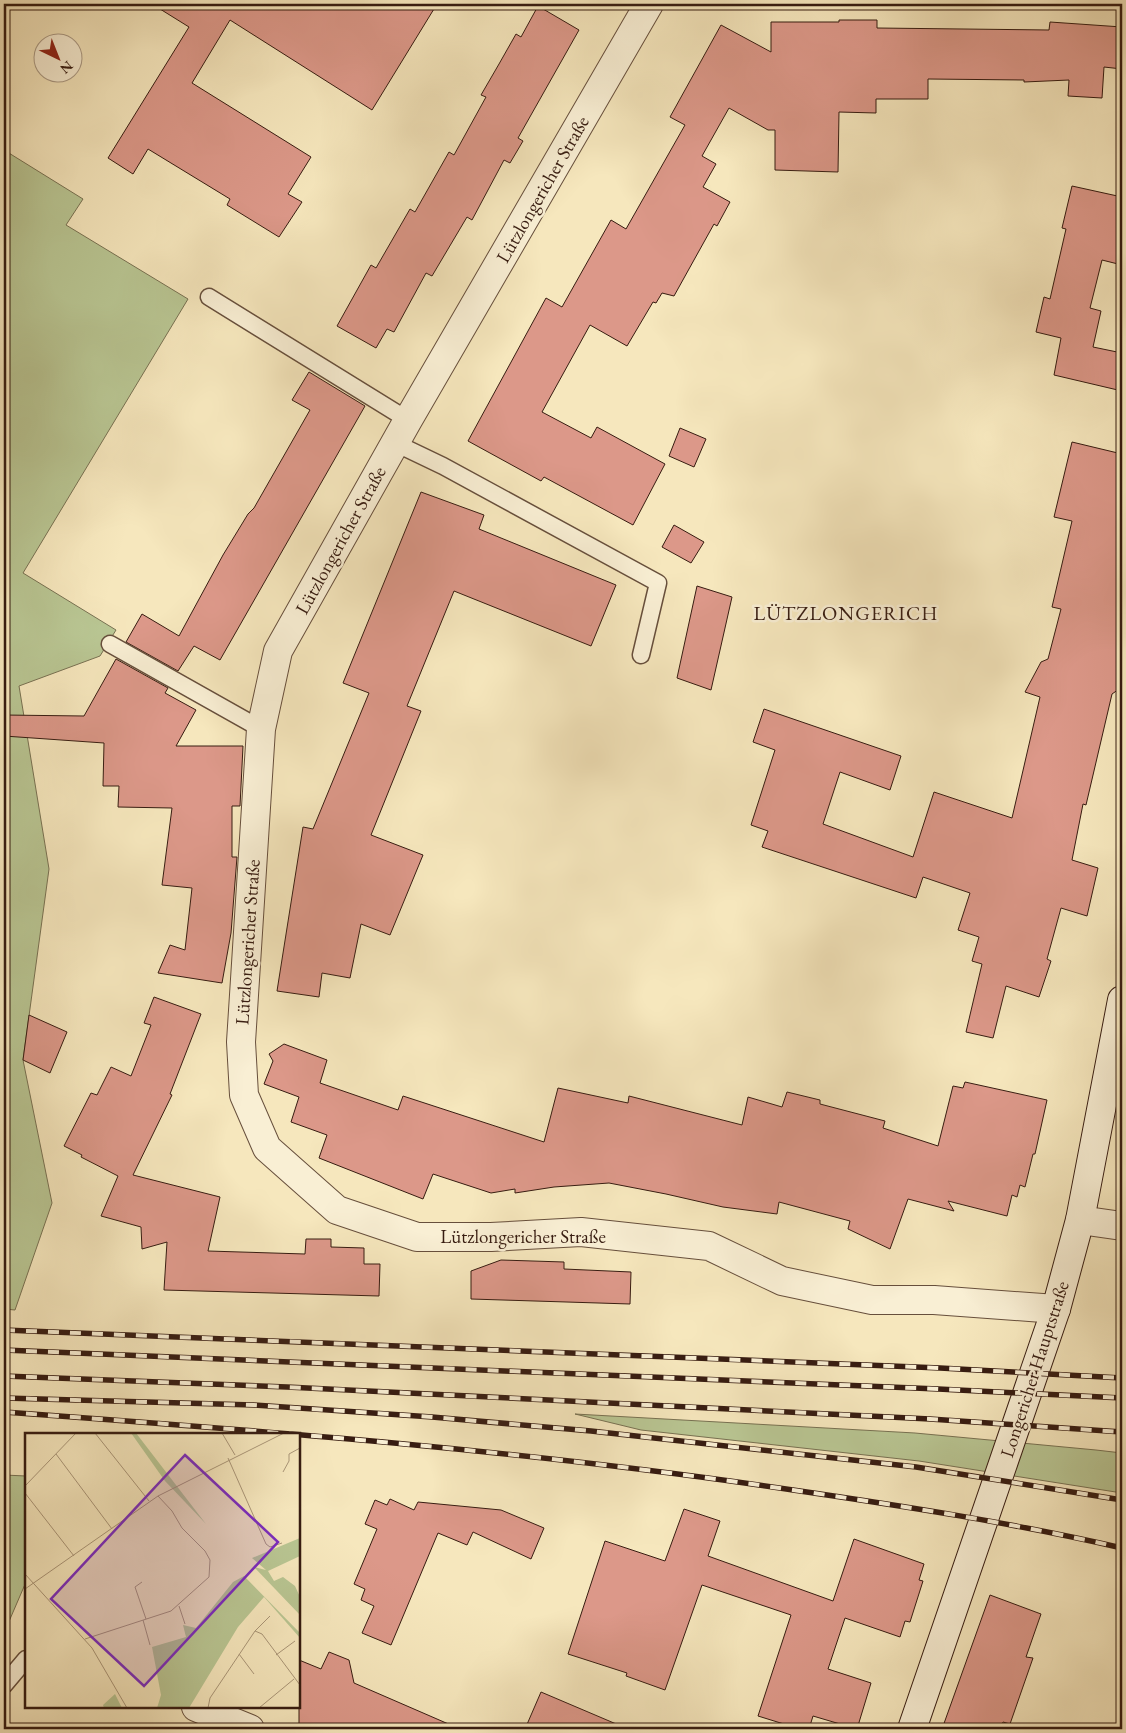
<svg xmlns="http://www.w3.org/2000/svg" width="1126" height="1733" font-family="'EB Garamond',serif">
  <style>
    .green { fill: #b9c693; stroke: #787152 }
    .building { fill: #dc9889; stroke: #371c11 }
    .lines { fill: none; stroke-linecap: round; stroke-linejoin: round }
    .lane-casing { stroke: #674f3c; stroke-width: 19 }
    .street-casing { stroke: #674f3c; stroke-width: 30 }
    .secondary-casing { stroke: #371c11; stroke-width: 30 }
    .lane { stroke: #f9efd4; stroke-width: 16 }
    .street { stroke: #f9efd4; stroke-width: 28 }
    .secondary { stroke: #f9efd4; stroke-width: 28 }
    .rail-casing { stroke: #371c11; stroke-width: 5.5 }
    .rail { stroke: #f9efd4; stroke-width: 4; stroke-dasharray: 11; stroke-linecap: butt }
    .labels { text-anchor: middle; stroke-width: 5; stroke-linejoin: round; paint-order: stroke }
    .street-label { font-size: 19px; fill: #371c11; stroke: #f9efd4 }
    .neighbourhood-label { font-size: 20px; letter-spacing: 1px; fill: #371c11; stroke: #f9efd4 }
    .inset-road { fill: none; stroke: #aa9678; stroke-width: 1 }
    .view { fill: #7b2cbf; fill-opacity: 0.15; stroke: #7b2cbf; stroke-width: 2.5 }
    .inset-edge { fill: none; stroke: #371c11; stroke-width: 2.5 }
  </style>
  <rect width="100%" height="100%" fill="#f6e7bd"/>
  <filter id="stains"><feTurbulence type="fractalNoise" baseFrequency=".004" numOctaves="4"/><feColorMatrix values="0 0 0 0 .2 0 0 0 0 .09 0 0 0 0 .02 0 0 0 .5 -.17"/></filter>
  <radialGradient id="worn" r=".72"><stop offset=".6" stop-color="#630" stop-opacity="0"/><stop offset="1" stop-color="#630" stop-opacity=".3"/></radialGradient>
  <!-- green -->
  <path class="green" d="M 4,150 L 83,199 L 66,225 L 188,299 L 23,573 L 116,630 L 100,656 L 19,686 L 49,869 L 23,1060 L 52,1203 L 15,1310 L 4,1309 Z
    M 575,1414 L 915,1433 L 1096,1450 L 1122,1453 L 1122,1493 L 919,1461 L 641,1430 Z
    M 4,1475 L 26,1476 L 26,1582 L 4,1633 Z"/>
  <!-- building -->
  <path class="building" d="M 152,4 L 437,4 L 372,110 L 230,20 L 192,83 L 311,157 L 288,194 L 302,202 L 279,237 L 227,205 L 230,199 L 148,149 L 133,174 L 108,158 L 189,27 Z
    M 538,6 L 579,30 L 518,138 L 523,141 L 510,163 L 504,160 L 472,220 L 467,217 L 432,276 L 426,273 L 394,332 L 387,329 L 376,348 L 337,326 L 371,265 L 376,268 L 410,209 L 415,212 L 449,152 L 454,155 L 486,97 L 481,95 L 499,64 L 516,34 L 521,37 Z
    M 839,20 L 877,20 L 877,28 L 1049,30 L 1050,22 L 1122,27 L 1122,69 L 1104,67 L 1102,98 L 1068,96 L 1069,80 L 1024,82 L 1024,80 L 928,79 L 928,99 L 876,99 L 876,113 L 839,112 L 838,172 L 775,170 L 775,130 L 768,130 L 729,108 L 702,156 L 716,164 L 703,187 L 730,202 L 717,226 L 714,224 L 674,296 L 662,293 L 656,303 L 653,302 L 627,346 L 590,325 L 542,412 L 591,438 L 597,427 L 665,464 L 633,525 L 544,477 L 541,481 L 468,441 L 546,298 L 562,307 L 611,220 L 626,229 L 685,125 L 670,117 L 721,25 L 771,52 L 771,22 L 839,22 Z
    M 1072,186 L 1122,197 L 1122,265 L 1102,260 L 1090,308 L 1101,311 L 1093,347 L 1122,353 L 1122,391 L 1054,375 L 1061,338 L 1036,332 L 1044,297 L 1050,299 L 1066,229 L 1062,228 Z
    M 309,372 L 365,406 L 220,660 L 194,646 L 178,671 L 126,642 L 142,614 L 179,636 L 223,555 L 248,514 L 254,508 L 310,410 L 292,400 Z
    M 680,428 L 706,439 L 694,467 L 669,456 Z
    M 1072,442 L 1122,454 L 1122,650 L 1117,669 L 1122,673 L 1122,687 L 1112,694 L 1086,805 L 1083,804 L 1072,860 L 1098,868 L 1087,916 L 1061,908 L 1047,959 L 1051,961 L 1039,997 L 1006,986 L 993,1038 L 966,1032 L 982,964 L 972,961 L 979,937 L 958,930 L 970,893 L 923,877 L 916,898 L 762,847 L 768,831 L 751,825 L 775,750 L 753,742 L 764,709 L 901,756 L 890,790 L 840,772 L 823,824 L 913,857 L 934,792 L 1012,818 L 1040,697 L 1025,692 L 1041,662 L 1048,659 L 1061,609 L 1052,607 L 1072,521 L 1054,517 Z
    M 421,492 L 484,515 L 479,529 L 616,585 L 591,646 L 454,591 L 407,706 L 421,711 L 371,835 L 423,855 L 390,935 L 361,924 L 350,978 L 322,973 L 319,997 L 277,991 L 303,827 L 313,829 L 369,693 L 343,683 Z
    M 674,525 L 704,542 L 691,563 L 662,547 Z
    M 697,586 L 732,597 L 711,690 L 677,678 Z
    M 116,659 L 168,688 L 165,693 L 196,710 L 176,746 L 243,746 L 240,806 L 232,806 L 232,857 L 237,857 L 231,933 L 222,983 L 158,973 L 170,945 L 185,950 L 192,888 L 162,885 L 172,808 L 118,807 L 119,786 L 103,786 L 104,743 L 4,736 L 4,715 L 84,716 Z
    M 154,997 L 201,1014 L 170,1094 L 172,1095 L 133,1175 L 220,1197 L 208,1251 L 305,1254 L 306,1239 L 331,1239 L 331,1247 L 364,1248 L 364,1264 L 380,1264 L 379,1296 L 164,1290 L 167,1242 L 142,1249 L 141,1227 L 101,1216 L 118,1176 L 81,1157 L 82,1155 L 64,1146 L 91,1093 L 97,1095 L 111,1067 L 131,1076 L 151,1025 L 144,1023 Z
    M 29,1015 L 67,1032 L 50,1073 L 23,1060 Z
    M 284,1044 L 327,1060 L 320,1083 L 398,1110 L 403,1096 L 544,1142 L 558,1088 L 628,1103 L 629,1096 L 742,1125 L 748,1097 L 782,1107 L 787,1092 L 820,1100 L 820,1104 L 885,1121 L 883,1128 L 938,1146 L 953,1086 L 963,1088 L 965,1082 L 1047,1100 L 1035,1154 L 1033,1154 L 1025,1187 L 1020,1185 L 1017,1197 L 1012,1195 L 1007,1216 L 948,1201 L 954,1211 L 908,1199 L 890,1249 L 848,1229 L 850,1221 L 779,1202 L 777,1214 L 723,1207 L 666,1194 L 609,1183 L 554,1187 L 515,1193 L 515,1189 L 491,1193 L 433,1174 L 423,1199 L 319,1158 L 327,1135 L 291,1122 L 299,1097 L 264,1084 L 273,1061 L 269,1054 Z
    M 501,1260 L 564,1262 L 564,1269 L 631,1272 L 630,1304 L 471,1299 L 471,1271 Z
    M 390,1499 L 414,1510 L 418,1502 L 501,1510 L 544,1528 L 531,1559 L 473,1532 L 467,1545 L 438,1533 L 391,1645 L 362,1633 L 374,1606 L 361,1600 L 365,1589 L 354,1584 L 377,1529 L 365,1524 L 375,1500 L 387,1505 Z
    M 684,1509 L 720,1521 L 708,1556 L 833,1601 L 854,1539 L 924,1564 L 919,1580 L 923,1581 L 910,1622 L 905,1621 L 900,1637 L 845,1618 L 828,1669 L 871,1683 L 857,1729 L 813,1716 L 809,1729 L 800,1729 L 758,1716 L 791,1615 L 702,1585 L 665,1690 L 626,1676 L 627,1673 L 568,1654 L 605,1541 L 665,1561 Z
    M 990,1595 L 1041,1614 L 1026,1657 L 1033,1658 L 1010,1724 L 1003,1722 L 1000,1729 L 942,1729 Z
    M 329,1652 L 349,1660 L 354,1683 L 460,1729 L 299,1729 L 299,1660 L 321,1669 Z
    M 541,1692 L 628,1729 L 525,1729 Z"/>
  <g class="lines">
    <defs>
      <path id="lane" d="M 209,297 L 408,420
        M 395,443 L 443,466 L 658,583 L 641,655
        M 110,644 L 261,729
        M 4,1685 L 26,1659"/>
      <path id="street" d="M 649,4 L 408,420 L 278,651 L 261,729 L 241,1042 L 244,1095 L 267,1148 L 337,1210 L 417,1237 L 491,1237 L 581,1232 L 709,1246 L 782,1281 L 872,1300 L 934,1300 L 1056,1309
        M 1080,1220 L 1122,1226
        M 196,1707 L 250,1729"/>
      <path id="secondary" d="M 912,1729 L 1056,1309 L 1080,1220 L 1122,1000"/>
    </defs>
    <!-- lane casing -->
    <use href="#lane" class="lane-casing"/>
    <!-- street casing -->
    <use href="#street" class="street-casing"/>
    <!-- secondary casing -->
    <use href="#secondary" class="secondary-casing"/>
    <!-- lane -->
    <use href="#lane" class="lane"/>
    <!-- street -->
    <use href="#street" class="street"/>
    <!-- secondary -->
    <use href="#secondary" class="secondary"/>
    <defs>
      <path id="rail" d="M 4,1330 L 940,1368 L 1122,1378
        M 4,1350 L 938,1389 L 1122,1398
        M 4,1376 L 287,1387 L 930,1419 L 1122,1432
        M 4,1398 L 254,1405 L 432,1417 L 591,1431 L 916,1467 L 1122,1500
        M 4,1412 C 268,1431 531,1451 793,1490 C 903,1506 1014,1523 1122,1548"/>
    </defs>
    <!-- rail casing -->
    <use href="#rail" class="rail-casing"/>
    <!-- rail -->
    <use href="#rail" class="rail"/>
  </g>
  <g class="labels">
    <!-- street labels -->
    <g class="street-label">
      <text transform="translate(542 189) rotate(-60)" y="7">Lützlongericher Straße</text>
      <text transform="translate(340 540) rotate(-61)" y="7">Lützlongericher Straße</text>
      <text transform="translate(247 942) rotate(-86)" y="7">Lützlongericher Straße</text>
      <text x="523" y="1243">Lützlongericher Straße</text>
      <text transform="translate(1034 1369) rotate(-72)" y="7">Longericher Hauptstraße</text>
    </g>
    <!-- neighbourhood labels -->
    <g class="neighbourhood-label">
      <text x="846" y="620">LÜTZLONGERICH</text>
    </g>
  </g>
  <!-- overview -->
  <g transform="translate(25 1433)">
    <rect width="275" height="275" fill="#f6e7bd"/>
    <path d="M 106,0 L 111,0 L 181,91 L 140,48 ZM 275,105 L 275,123 L 243,138 L 249,148 L 258,144 L 270,153 L 275,164 L 275,182 L 229,134 L 241,137 L 227,125 ZM 219,143 L 275,200 L 275,205 L 239,164 L 213,194 L 164,275 L 132,275 L 136,262 L 127,214 L 161,204 L 158,192 L 171,195 L 208,149 ZM 90,261 L 97,275 L 79,275 L 78,272 Z" fill="#b9c693"/>
    <path class="inset-road" d="M 70,0 L 124,68M 197,0 L 210,22M 31,21 L 87,96M 203,25 L 241,111 L 245,114 L 257,110M 258,39 L 264,28 L 264,21 L 275,15M 0,53 L 51,0M 0,60 L 49,123M 0,141 L 67,215 L 102,275M 117,149 L 110,154 L 121,186M 0,156 L 133,63 L 259,0M 154,173 L 160,191M 118,187 L 125,212M 230,198 L 245,183M 60,206 L 146,178 L 184,144 L 185,127 L 180,118 L 157,95 L 147,78 L 133,63M 214,221 L 229,241M 251,222 L 270,208M 183,275 L 185,265 L 230,198 L 237,201 L 275,252M 234,275 L 269,246"/>
    <path class="view" d="M 160,22 L 253,109 L 119,253 L 26,166 Z"/>
    <rect width="275" height="275" class="inset-edge"/>
  </g>
  <!-- margin -->
  <rect width="1126" height="1733" fill="none" stroke="#f6e7bd" stroke-width="20"/>
  <rect x="5" y="5" width="1116" height="1723" fill="none" stroke="#371c11" stroke-width="2.5"/>
  <rect x="10" y="10" width="1106" height="1713" fill="none" stroke="#371c11"/>
  <!-- north arrow -->
  <g transform="translate(58 58) rotate(137)"><circle r="24" fill="#f9efd4" stroke="#ab9b86"/>
  <path d="M0-4L9 19L0 12L-9 19Z" fill="#8f2418"/>
  <text y="-8" font-size="14" font-weight="bold" text-anchor="middle" fill="#371c11">N</text>
  </g>
  <rect width="100%" height="100%" filter="url(#stains)"/>
  <rect width="100%" height="100%" fill="url(#worn)"/>
</svg>
